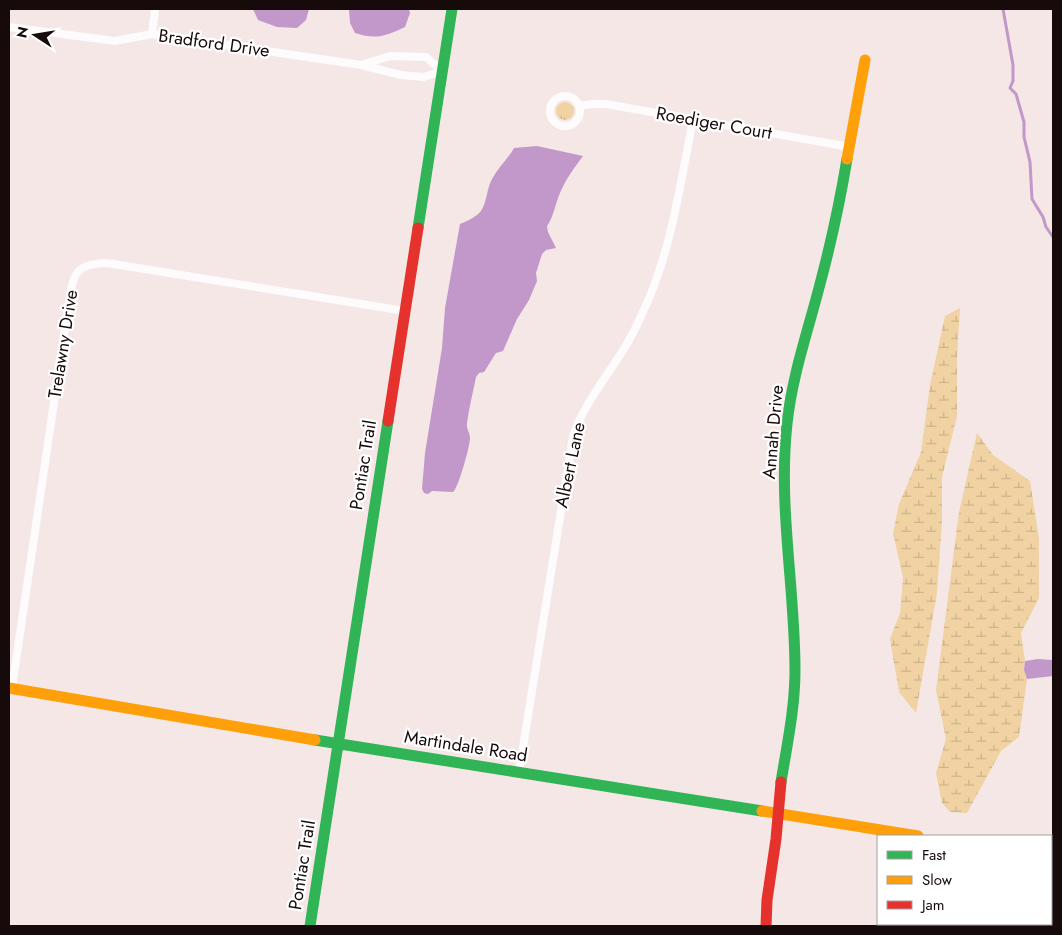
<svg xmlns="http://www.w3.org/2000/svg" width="1062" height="935" font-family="Jost,sans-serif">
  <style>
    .grass { fill: url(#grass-tufts) }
    .wetland { fill: url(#wetland-marsh) }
    .water { fill: #c198c9 }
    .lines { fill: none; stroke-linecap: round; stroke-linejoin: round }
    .stream { stroke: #c198c9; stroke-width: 3 }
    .street { stroke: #fdfbfb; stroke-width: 8 }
    .fast { stroke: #30b455; stroke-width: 11 }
    .slow { stroke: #ff9f0a; stroke-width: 11 }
    .jam { stroke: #e5322d; stroke-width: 11 }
    .labels { text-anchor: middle; stroke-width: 4.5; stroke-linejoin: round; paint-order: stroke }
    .street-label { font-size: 18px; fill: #170a0a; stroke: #fff }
  </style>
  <defs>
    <pattern id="grass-tufts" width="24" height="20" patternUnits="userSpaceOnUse" patternTransform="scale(1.25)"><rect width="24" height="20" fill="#f0d2a3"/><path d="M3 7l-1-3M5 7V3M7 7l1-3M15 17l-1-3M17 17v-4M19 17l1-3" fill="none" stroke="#cdb38b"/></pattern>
    <pattern id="wetland-marsh" width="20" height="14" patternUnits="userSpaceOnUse" patternTransform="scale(1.25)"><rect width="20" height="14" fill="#f0d2a3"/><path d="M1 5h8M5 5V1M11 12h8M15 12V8" fill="none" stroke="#cdb38b"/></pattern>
  </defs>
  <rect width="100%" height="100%" fill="#f4e7e6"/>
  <!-- grass -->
  <path class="grass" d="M556 111a9 9 0 1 1 18 0a9 9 0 1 1-18 0Z"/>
  <!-- wetland -->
  <path class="wetland" d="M 960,308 L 957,357 L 957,416 L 942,477 L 942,521 L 937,593 L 916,713 L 899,692 L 890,639 L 900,613 L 903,578 L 893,533 L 899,504 L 921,452 L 930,385 L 945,316 Z
    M 977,433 L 993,455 L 1030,481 L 1039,539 L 1039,598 L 1021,633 L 1025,661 L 1024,670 L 1027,679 L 1019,737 L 1001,751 L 967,813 L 950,812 L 942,803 L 936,773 L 946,739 L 936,690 L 959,512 Z"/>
  <!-- water -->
  <path class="water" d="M 253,9 L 309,9 L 306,20 L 297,28 L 277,27 L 258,20 Z
    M 349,9 L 409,9 L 410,13 L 405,27 C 386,36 376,40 355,33 L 350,23 Z
    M 537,146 L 583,156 C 574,168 566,179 560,193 C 555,204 554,216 547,226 L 548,232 L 556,248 L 546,250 L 542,254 L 536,273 L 537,281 L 529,300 L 517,319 L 503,351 L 496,353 L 484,372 L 479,373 L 476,377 C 473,392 469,408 467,423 C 466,429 470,432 470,438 C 470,446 458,489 453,492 L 432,491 L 428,494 L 424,493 L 422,489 L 425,453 L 442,348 L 445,308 L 460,224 C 465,222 472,219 477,215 C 487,208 486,190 492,179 C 498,168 508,159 514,148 Z
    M 1038,659 L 1053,660 L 1053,676 L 1027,679 L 1024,670 L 1025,661 Z"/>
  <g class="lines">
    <!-- stream -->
    <path class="stream" d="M 1003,9 L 1013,65 L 1013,81 L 1010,88 L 1016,94 L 1024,122 L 1024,137 L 1030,162 L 1032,199 L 1043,217 L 1046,227 L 1053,237"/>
    <!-- street -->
    <path class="street" d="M 9,27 L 115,41 L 152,34 L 361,65 L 401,75 L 424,77 L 442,71
      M 152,34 L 155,9
      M 361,65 L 390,56 L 426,57 L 442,71
      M550 111a15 15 0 1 1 30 0a15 15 0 1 1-30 0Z
      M 579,106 L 592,104 L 606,104 L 850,147
      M 12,688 L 68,307 C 74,277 71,264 107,263 L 405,311
      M 519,772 L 573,436 C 582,410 597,390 612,367 C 624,350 634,333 642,314 C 671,254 680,185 693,120"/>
    <!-- fast -->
    <path class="fast" d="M 418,228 L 452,9
      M 315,740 L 762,811
      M 781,782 C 787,745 795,708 795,670 C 795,588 778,506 787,424 C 792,376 808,331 820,284 C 831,243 840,201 847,159
      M 310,926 L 388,421"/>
    <!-- slow -->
    <path class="slow" d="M 847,159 L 865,60
      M 9,688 L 315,740
      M 762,811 L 918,836"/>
    <!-- jam -->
    <path class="jam" d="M 388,421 L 418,228
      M 1051,858 L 1053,858
      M 766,926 L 767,900 L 776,839 L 781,782"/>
  </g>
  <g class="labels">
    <!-- street labels -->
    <g class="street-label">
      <text transform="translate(214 43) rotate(8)" y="6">Bradford Drive</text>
      <text transform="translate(714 123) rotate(10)" y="6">Roediger Court</text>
      <text transform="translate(63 344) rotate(-81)" y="6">Trelawny Drive</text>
      <text transform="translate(773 432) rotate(-85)" y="6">Annah Drive</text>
      <text transform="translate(363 465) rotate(-81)" y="6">Pontiac Trail</text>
      <text transform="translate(570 465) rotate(-78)" y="6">Albert Lane</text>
      <text transform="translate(466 746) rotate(9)" y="6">Martindale Road</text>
      <text transform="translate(302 865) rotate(-81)" y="6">Pontiac Trail</text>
    </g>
  </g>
  <!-- border -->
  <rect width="1062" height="935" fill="none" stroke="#170a0a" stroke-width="20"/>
  <!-- legend -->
  <rect x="877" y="835" width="175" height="90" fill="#ffffff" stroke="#a29d9d"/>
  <rect x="887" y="851" width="25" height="8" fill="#30b455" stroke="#a29d9d"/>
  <text x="922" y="860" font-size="15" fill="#170a0a">Fast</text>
  <rect x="887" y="876" width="25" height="8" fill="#ff9f0a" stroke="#a29d9d"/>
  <text x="922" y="885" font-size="15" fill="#170a0a">Slow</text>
  <rect x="887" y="901" width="25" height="8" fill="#e5322d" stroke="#a29d9d"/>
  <text x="922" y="910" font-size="15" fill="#170a0a">Jam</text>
  <!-- north arrow -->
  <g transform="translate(35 35) rotate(282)" stroke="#ffffff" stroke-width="4" paint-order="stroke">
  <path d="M0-4L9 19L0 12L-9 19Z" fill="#170a0a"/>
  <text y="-8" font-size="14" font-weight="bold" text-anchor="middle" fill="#170a0a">N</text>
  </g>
</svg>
